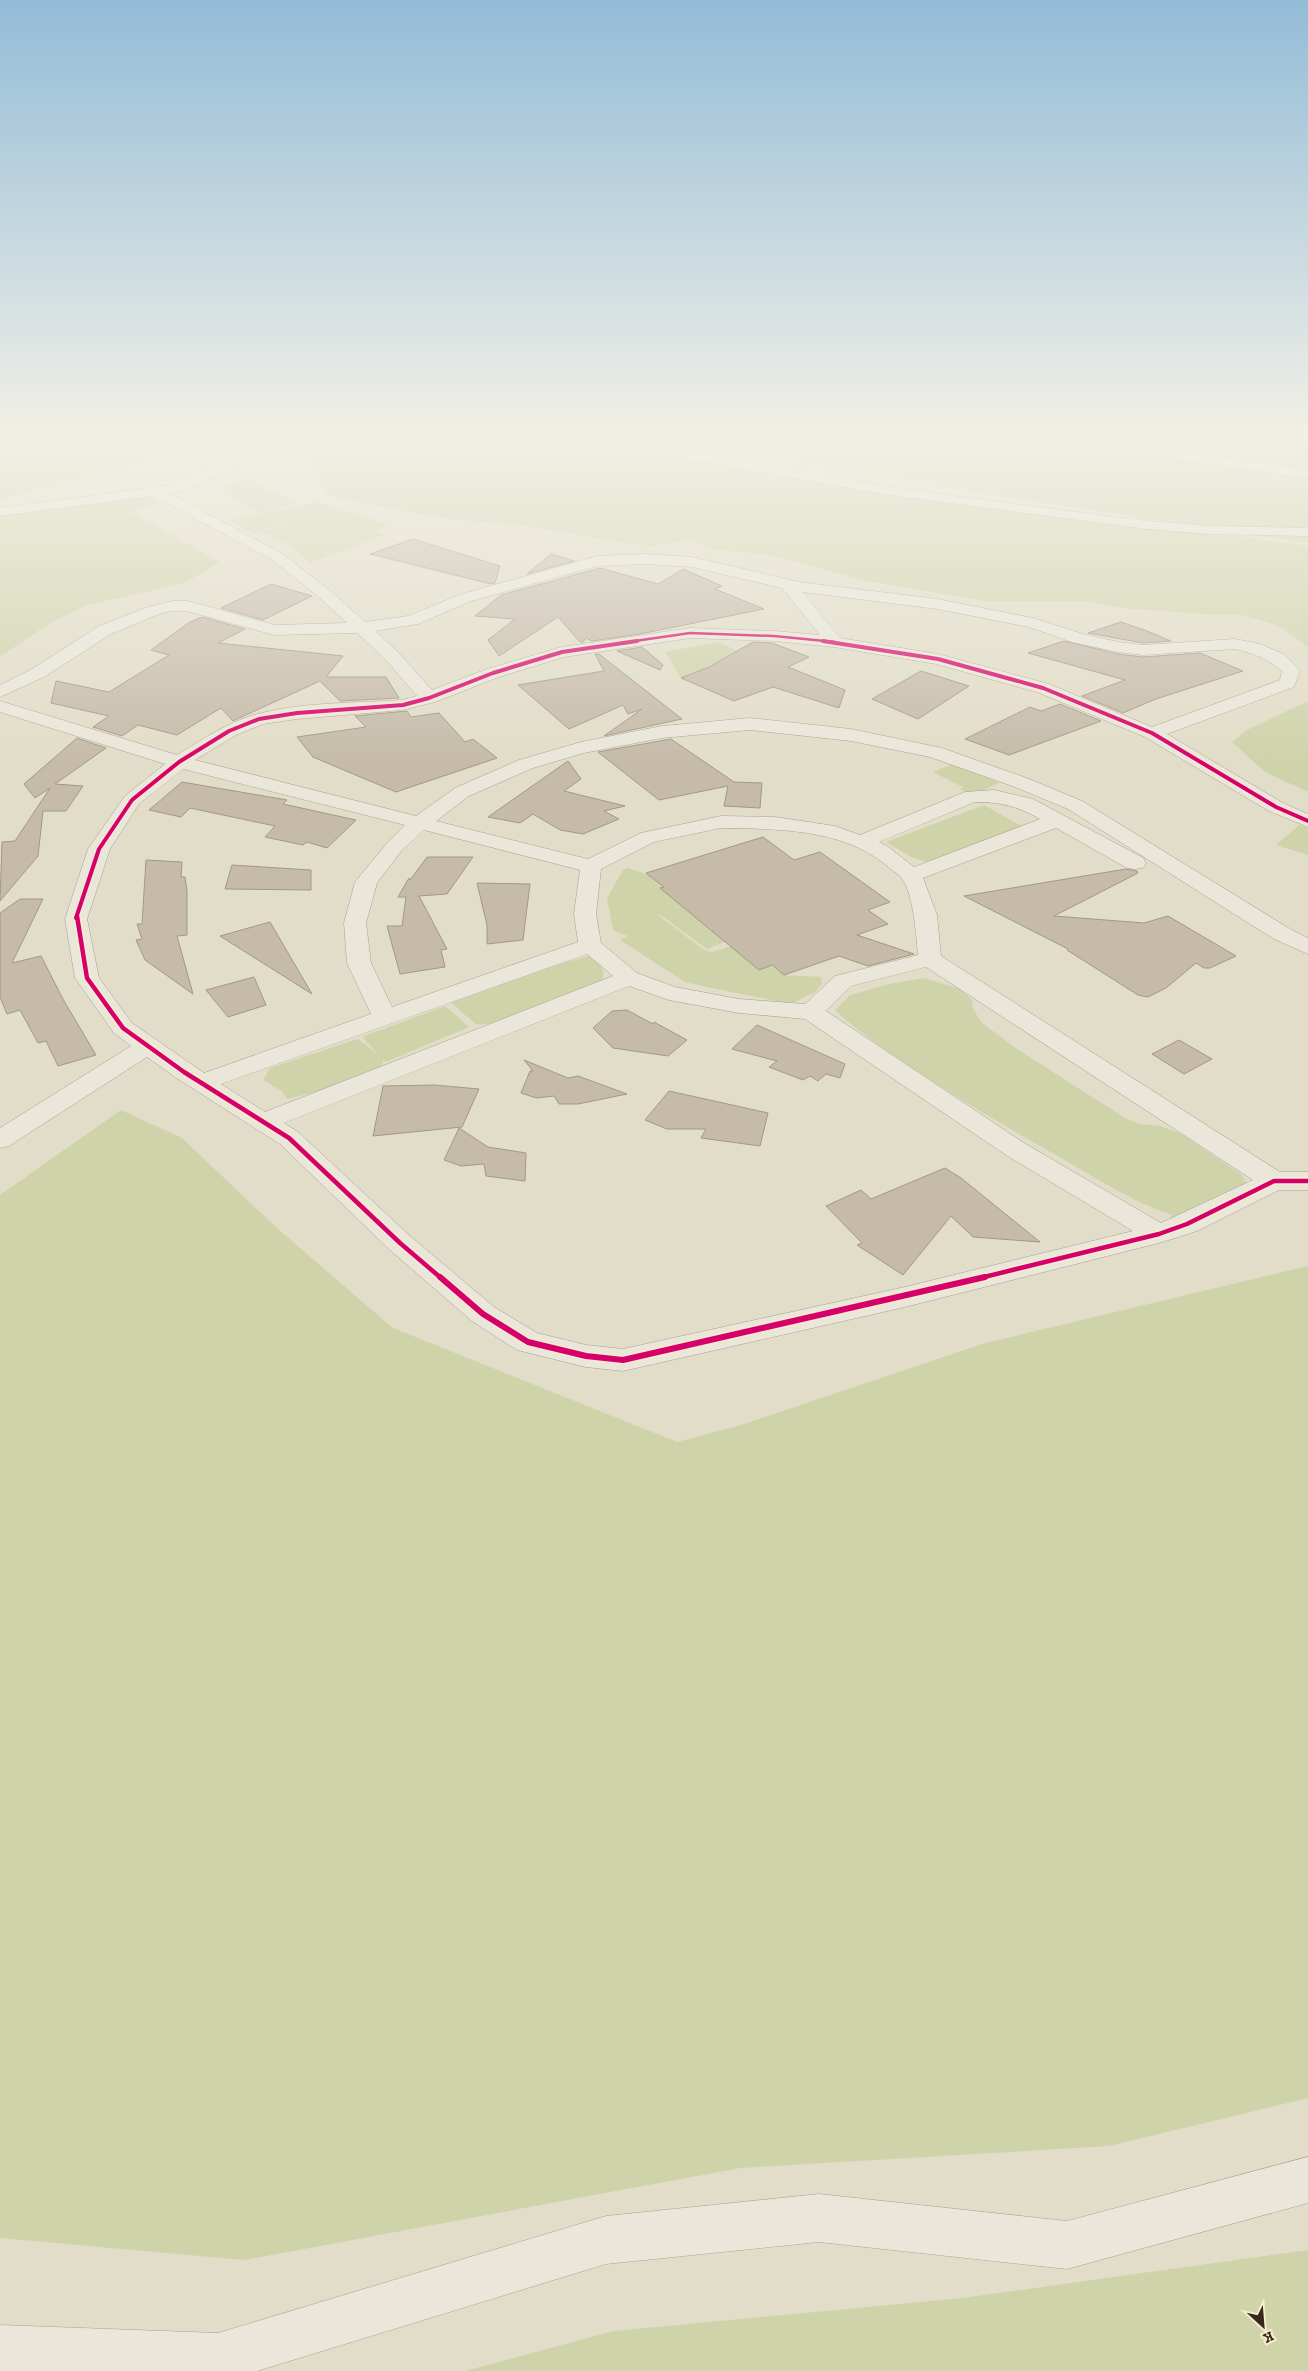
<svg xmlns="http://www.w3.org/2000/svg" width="1308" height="2371" font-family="'Zilla Slab',serif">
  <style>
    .green { fill: #cfd3aa }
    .building { fill: #c6bba9; stroke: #a29888 }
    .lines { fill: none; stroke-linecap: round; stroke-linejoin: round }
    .minor-casing { stroke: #a7a092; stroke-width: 1 }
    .minor { fill: #eae6da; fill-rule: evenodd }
    .cycleway-far3-casing { stroke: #f5eccc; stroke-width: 4.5 }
    .cycleway-far2-casing { stroke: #f5eccc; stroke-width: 6 }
    .cycleway-far1-casing { stroke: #f5eccc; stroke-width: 8 }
    .cycleway-casing { stroke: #f5eccc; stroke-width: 9 }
    .cycleway-far3 { stroke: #d6006c; stroke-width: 2.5 }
    .cycleway-far2 { stroke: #d6006c; stroke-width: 4 }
    .cycleway-far1 { stroke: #d6006c; stroke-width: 4.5 }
    .cycleway { stroke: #d6006c; stroke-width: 6 }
  </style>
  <rect width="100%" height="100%" fill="#e2ddc8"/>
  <!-- green -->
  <path class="green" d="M 0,432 L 247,432 L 106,472 L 0,499 Z
    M 368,432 L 480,433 L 595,446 L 1308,546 L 1308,647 L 1279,626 L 1243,615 L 1215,615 L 1122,608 L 1088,601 L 986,601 L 862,580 L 774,556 L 714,549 L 689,539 L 653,546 L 628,543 L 515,525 L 440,518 L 328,496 L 316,472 L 314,462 L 296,442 L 316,436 Z
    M 644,432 L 1308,432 L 1308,543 L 1000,496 Z
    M 250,480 L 300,504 L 261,512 L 215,488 Z
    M 150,497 L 159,502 L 131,512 L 220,562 L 185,583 L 87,605 L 50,623 L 0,657 L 0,514 L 121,498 Z
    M 317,502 L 389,524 L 374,531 L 384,535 L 310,563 L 287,543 L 296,540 L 286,542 L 261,532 L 283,526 L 295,530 L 283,525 L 253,533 L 230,520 Z
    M 718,642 L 767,664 L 737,675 L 712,664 L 688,678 L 681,678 L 665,652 Z
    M 1308,701 L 1308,792 L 1265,772 L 1232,742 L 1247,730 Z
    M 955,763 L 999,783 L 972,795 L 960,789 L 963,787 L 933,772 Z
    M 984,805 L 1027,829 L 929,863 L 911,857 L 886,842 Z
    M 1299,825 L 1308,828 L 1308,855 L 1276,845 Z
    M 628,868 L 649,875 L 686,903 L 658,915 L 704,950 L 712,952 L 738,944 L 784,975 L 821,977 L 822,984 L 815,992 L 791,1004 L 721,990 L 685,982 L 620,940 L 628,936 L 613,930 L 607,898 L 623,870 Z
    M 685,904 L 733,939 L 707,949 L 659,914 Z
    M 589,956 L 596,958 L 604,972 L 602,979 L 595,986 C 573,994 496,1029 477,1024 C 473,1023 455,1006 451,1002 L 548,967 Z
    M 924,978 L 960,989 L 973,1001 L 972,1007 L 981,1022 L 1017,1049 L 1125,1118 L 1140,1124 L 1160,1126 L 1181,1134 L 1242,1175 L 1247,1184 L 1159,1234 L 1172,1215 C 1132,1202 1098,1179 1061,1158 C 1011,1130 965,1103 917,1071 C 889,1052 860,1034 835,1010 L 850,995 L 889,984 Z
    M 445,1006 L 469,1027 L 386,1062 L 383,1059 L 382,1069 L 324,1090 L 287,1099 L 282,1091 L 263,1080 L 270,1068 L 358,1039 L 379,1055 L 362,1037 Z
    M 121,1110 L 182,1138 L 278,1229 L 393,1328 L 677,1442 L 741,1425 L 982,1344 L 1308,1266 L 1308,2098 L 1109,2146 L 740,2168 L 244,2260 L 0,2238 L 0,1195 Z
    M 1308,2250 L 1308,2371 L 465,2371 L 614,2331 L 963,2298 Z"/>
  <!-- building -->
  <path class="building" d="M 413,539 L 500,566 L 495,583 L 491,584 L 370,554 Z
    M 551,554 L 574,561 L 527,574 Z
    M 600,568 L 658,584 L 683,569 L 722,586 L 715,589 L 764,609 L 640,634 L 592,641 L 586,638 L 583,642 L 580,642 L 558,617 L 499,656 L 488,640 L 515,619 L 475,616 L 501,595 Z
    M 271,584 L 312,596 L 263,620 L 221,608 Z
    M 202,617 L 245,629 L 218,643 L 343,656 L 326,677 L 386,677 L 399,698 L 340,701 L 320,681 L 233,721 L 221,708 L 177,735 L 138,725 L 122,736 L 93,727 L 109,716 L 51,703 L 56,681 L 109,692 L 169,655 L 151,650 L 190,622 Z
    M 1121,622 L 1147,631 L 1171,641 L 1143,643 L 1088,633 Z
    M 1064,641 L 1118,654 L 1143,657 L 1200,653 L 1243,671 L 1156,699 L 1123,713 L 1082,696 L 1125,680 L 1028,653 Z
    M 753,642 L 772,643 L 809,657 L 788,667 L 845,690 L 839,708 L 773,687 L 734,701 L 681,678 L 709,667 Z
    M 642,647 L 663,665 L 660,670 L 617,651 Z
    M 595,654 L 599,654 L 682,719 L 604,736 L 642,709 L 628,714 L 623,705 L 569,729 L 518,685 L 604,671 Z
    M 921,671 L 969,686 L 918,719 L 872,699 Z
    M 1060,704 L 1101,721 L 1009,755 L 965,739 L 1030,707 L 1041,711 Z
    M 407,711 L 411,717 L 439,713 L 465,742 L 473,739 L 497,758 L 396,792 L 313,757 L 297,737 L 366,727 L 355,716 Z
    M 77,738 L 106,748 L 55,784 L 83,786 L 66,811 L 43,811 L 38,856 L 0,901 L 2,842 L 15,841 L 50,788 L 35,798 L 24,784 Z
    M 671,739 L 734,782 L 762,783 L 760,808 L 724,806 L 728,786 L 659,800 L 598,752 Z
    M 568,761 L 581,779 L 564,791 L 625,806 L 604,811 L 619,819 L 583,834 L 560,830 L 533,814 L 520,823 L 488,817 Z
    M 182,782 L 287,800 L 283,804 L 356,820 L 327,848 L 307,842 L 303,845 L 265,837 L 275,826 L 190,808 L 181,817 L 149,810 Z
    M 763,837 L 794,860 L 820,852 L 890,902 L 868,910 L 888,924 L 857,935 L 914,954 L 868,966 L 839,956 L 784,975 L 772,965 L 759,970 L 660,888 L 664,887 L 646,873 Z
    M 427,857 L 473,857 L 447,894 L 419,896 L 447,949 L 441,950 L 445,967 L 400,974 L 387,926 L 402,926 L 406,897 L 398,897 L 409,878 L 410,880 Z
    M 146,860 L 182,862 L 181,877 L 185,877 L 187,891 L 187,935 L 177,936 L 193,994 L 145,960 L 136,940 L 142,939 L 137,924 L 142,924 Z
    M 232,865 L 311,870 L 311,890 L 225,889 Z
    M 1126,869 L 1137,871 L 1138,873 L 1054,916 L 1144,923 L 1168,916 L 1236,956 L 1210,968 L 1204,968 L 1196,963 L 1166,988 L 1148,997 L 1138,995 L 1067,950 L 1068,949 L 964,896 Z
    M 477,883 L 530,884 L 523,940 L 487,944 L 487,925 Z
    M 20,899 L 43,899 L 12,963 L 41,956 L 64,1001 L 96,1055 L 58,1066 L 46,1041 L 38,1043 L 20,1010 L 7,1014 L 0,997 L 0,913 Z
    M 270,922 L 312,994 L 220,936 Z
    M 254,977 L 266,1005 L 228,1017 L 206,990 Z
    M 627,1010 L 653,1024 L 654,1022 L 687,1040 L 668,1056 L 613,1048 L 593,1028 L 612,1011 Z
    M 757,1025 L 845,1064 L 840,1078 L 826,1074 L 818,1081 L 810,1076 L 803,1080 L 769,1067 L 777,1061 L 732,1049 Z
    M 1179,1040 L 1212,1059 L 1184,1074 L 1152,1054 Z
    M 524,1060 L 568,1078 L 578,1076 L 627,1094 L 578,1104 L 559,1104 L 554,1096 L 536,1098 L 521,1093 L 530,1071 L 533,1071 Z
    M 434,1085 L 479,1089 L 462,1127 L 373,1136 L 383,1086 Z
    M 669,1091 L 768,1113 L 760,1146 L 701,1138 L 706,1129 L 667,1129 L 645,1120 Z
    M 459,1128 L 488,1147 L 526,1153 L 525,1181 L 486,1176 L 484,1164 L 461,1166 L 444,1160 Z
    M 945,1168 L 961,1178 L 1040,1242 L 973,1237 L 951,1216 L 903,1275 L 857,1245 L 862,1243 L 826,1206 L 861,1190 L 871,1199 Z"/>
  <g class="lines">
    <defs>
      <path id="minor" d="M 305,432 L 328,432 L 326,435 L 279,445 L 180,492 L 170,494 L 281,553 L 332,592 L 365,622 L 408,616 L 459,595 L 597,556 L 646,554 L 692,557 L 799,582 L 937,599 L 1033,618 L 1083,634 L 1118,642 L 1143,645 L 1235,639 L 1260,644 L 1284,654 L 1300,670 L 1294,687 L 1167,734 L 1283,803 L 1308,814 L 1308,827 L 1269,811 L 1145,737 L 1037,692 L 936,664 L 834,647 L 774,641 L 690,638 L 564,657 L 499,677 L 435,702 L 403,710 L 297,719 L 263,724 L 236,735 L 195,760 L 416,816 L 455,788 L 519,760 L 581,742 L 662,726 L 750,718 L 851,729 L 942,748 L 1029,779 L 1082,801 L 1290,929 L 1308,938 L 1308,954 L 1274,939 L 1068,809 L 1015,787 L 930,757 L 851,741 L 750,730 L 662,738 L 584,753 L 533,768 L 469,796 L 436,821 L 588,859 L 641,833 L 721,816 L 775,817 L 835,826 L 860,835 L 965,792 L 994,790 L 1033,799 L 1143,858 L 1146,863 L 1143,868 L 1135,869 L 1127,868 L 1056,828 L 923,878 L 937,915 L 941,956 L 1280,1172 L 1308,1172 L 1308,1190 L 1279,1190 L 1197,1231 L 1159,1243 L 905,1307 L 623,1371 L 586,1367 L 517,1350 L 472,1321 L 390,1250 L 280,1144 L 175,1077 L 147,1057 L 9,1146 L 0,1148 L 0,1128 L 131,1046 L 114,1033 L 75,978 L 65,919 L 88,849 L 125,796 L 165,764 L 0,712 L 0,701 L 177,755 C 202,740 226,723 254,715 C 300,702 355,703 402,700 L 417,696 L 386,660 L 357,633 L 274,635 L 187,611 L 172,611 L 159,614 L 111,634 L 44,677 L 0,697 L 0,685 L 32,669 L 99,626 L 148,607 L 172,601 L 188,601 L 275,625 L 347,623 L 320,598 L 271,559 L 153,496 L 0,516 L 0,508 L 172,485 L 270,439 ZM 646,564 L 692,567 L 782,588 L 820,635 L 774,631 L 690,628 L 562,647 L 487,669 L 432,690 L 398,652 L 375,631 L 418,624 L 471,601 L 597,566 ZM 802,592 L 937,609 L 1029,627 L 1072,642 L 1118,652 L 1143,655 L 1235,649 C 1253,653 1268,659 1282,671 L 1280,680 L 1152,727 L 1049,684 L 938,654 L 840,638 ZM 183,769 L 405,825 L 388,842 L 355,882 L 344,923 L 347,963 L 371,1014 L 204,1073 L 132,1023 L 99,978 L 87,919 L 110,849 L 139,804 ZM 975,802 C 1001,802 1017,806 1040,819 L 914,867 L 887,846 L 879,842 ZM 721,828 C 776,829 841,828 886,865 C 890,869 897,873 901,877 C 914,894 916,935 918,955 L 835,976 L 805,1004 L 739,999 L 675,987 L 637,973 L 601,943 L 596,914 L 601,869 L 654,842 ZM 424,830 L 580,870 L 574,914 L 578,942 L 392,1007 L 371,963 L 366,923 L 377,883 L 402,850 ZM 587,954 L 613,976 L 265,1112 L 221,1084 ZM 926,967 L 1253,1180 L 1161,1223 L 1024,1143 L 826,1011 L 851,986 ZM 629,986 L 669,1000 L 739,1013 L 805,1019 L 1006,1155 L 1133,1231 L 905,1287 L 623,1349 L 586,1345 L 537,1333 L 494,1307 L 410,1236 L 298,1132 L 284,1123 Z
        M 523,432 L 564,432 L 600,435 L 882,486 L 1007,503 L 1147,521 L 1209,526 L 1308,528 L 1308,536 L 1209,534 L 1147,529 L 882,494 L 600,443 L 530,436 Z
        M 1100,432 L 1119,432 L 1188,453 L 1308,470 L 1308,478 L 1186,461 L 1102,435 Z
        M 1308,2157 L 1308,2203 L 1067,2269 L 819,2242 L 606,2264 L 257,2371 L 0,2371 L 0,2325 L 218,2333 L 606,2216 L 819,2194 L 1067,2221 Z"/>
    </defs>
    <!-- minor casing -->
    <use href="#minor" class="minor-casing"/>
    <!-- minor -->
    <use href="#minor" class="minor"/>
    <defs>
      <path id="cycleway-far3" d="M 628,642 L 690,633 L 774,636 L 835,642"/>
      <path id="cycleway-far2" d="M 823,641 L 938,659 L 1043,688 L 1152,733 L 1276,807 L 1308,821
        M 76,918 L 99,849 L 132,800 L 179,762 L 229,731 L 259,719 L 297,713 L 403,705 L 429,698 L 493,673 L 562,652 L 637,641"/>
      <path id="cycleway-far1" d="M 77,916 L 87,978 L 123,1028 L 184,1072 L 289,1138 L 400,1243 L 441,1278
        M 980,1278 L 1159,1234 L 1187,1224 L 1274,1181 L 1308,1181"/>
      <path id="cycleway" d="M 440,1277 L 483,1314 L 528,1342 L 586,1356 L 623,1360 L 985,1277"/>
    </defs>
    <!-- cycleway-far3 casing -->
    <use href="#cycleway-far3" class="cycleway-far3-casing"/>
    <!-- cycleway-far2 casing -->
    <use href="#cycleway-far2" class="cycleway-far2-casing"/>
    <!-- cycleway-far1 casing -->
    <use href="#cycleway-far1" class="cycleway-far1-casing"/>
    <!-- cycleway casing -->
    <use href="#cycleway" class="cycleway-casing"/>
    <!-- cycleway-far3 -->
    <use href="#cycleway-far3" class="cycleway-far3"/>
    <!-- cycleway-far2 -->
    <use href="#cycleway-far2" class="cycleway-far2"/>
    <!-- cycleway-far1 -->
    <use href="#cycleway-far1" class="cycleway-far1"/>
    <!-- cycleway -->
    <use href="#cycleway" class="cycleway"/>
  </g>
  <!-- sky -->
  <linearGradient id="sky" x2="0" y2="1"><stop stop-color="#93bcd7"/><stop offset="0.57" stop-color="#f2f0e6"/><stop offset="1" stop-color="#f2f0e6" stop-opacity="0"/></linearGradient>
  <rect width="1308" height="763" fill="url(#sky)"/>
  <!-- north arrow -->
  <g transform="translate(1263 2326) rotate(154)" stroke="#f5eccc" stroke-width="4" paint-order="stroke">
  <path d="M0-4L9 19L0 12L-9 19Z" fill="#34291b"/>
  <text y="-8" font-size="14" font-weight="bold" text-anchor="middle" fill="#34291b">K</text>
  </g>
</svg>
